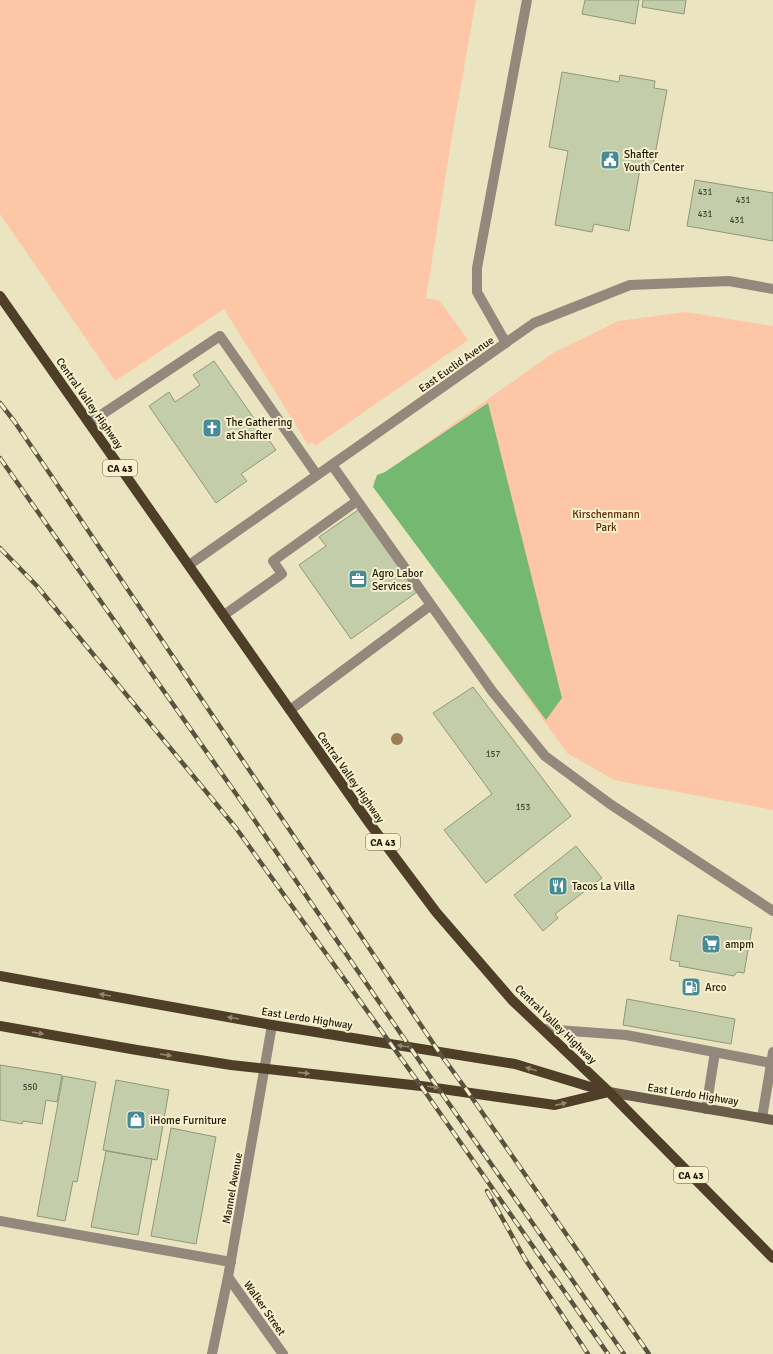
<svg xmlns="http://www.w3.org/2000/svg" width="773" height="1354" font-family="Signika,sans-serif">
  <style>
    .green { fill: #fdc7a7 }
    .water { fill: #75b872 }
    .building { fill: #c3cdaa; stroke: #8f9978 }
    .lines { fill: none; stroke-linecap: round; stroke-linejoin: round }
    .lane { stroke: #92887b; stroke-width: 10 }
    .street { stroke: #92887b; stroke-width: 10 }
    .secondary { stroke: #6b5d4b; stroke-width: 10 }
    .primary { stroke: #4f3f29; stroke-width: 10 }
    .rail-casing { stroke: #585440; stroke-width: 4.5 }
    .rail { stroke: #f9f1cd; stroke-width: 3; stroke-dasharray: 9; stroke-linecap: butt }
    .tree { fill: #9c7d56 }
    .oneway { fill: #93866b }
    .labels { text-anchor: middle; stroke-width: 4; stroke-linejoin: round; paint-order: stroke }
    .number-label { font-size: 9px; fill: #464634 }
    .shield { fill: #f9f1cd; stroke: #5e5a46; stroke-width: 1 }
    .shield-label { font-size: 10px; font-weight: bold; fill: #1c190c }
    .poi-label { font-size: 11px; fill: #1c190c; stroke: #f9f1cd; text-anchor: start }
    .street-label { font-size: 11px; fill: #1c190c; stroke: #f9f1cd }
    .park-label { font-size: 11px; fill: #5c2800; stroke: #f9f1cd }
  </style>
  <rect width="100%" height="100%" fill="#ebe4c0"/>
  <!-- green -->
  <path class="green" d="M 0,0 L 476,0 L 452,136 L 426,298 L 440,301 L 468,340 L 315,446 L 312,442 L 308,445 L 224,309 L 115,381 L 0,214 Z
    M 685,312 L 773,326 L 773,810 L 614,780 L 567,753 L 373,481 L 553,353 L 618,321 Z"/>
  <!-- water -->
  <path class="water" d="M 488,403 L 562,698 L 546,720 L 373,487 L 377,475 L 385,472 Z"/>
  <!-- building -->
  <path class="building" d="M 585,0 L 639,0 L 635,24 L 582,14 Z
    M 643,0 L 686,0 L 684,14 L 642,7 Z
    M 562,72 L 619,82 L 620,75 L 655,81 L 654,88 L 667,90 L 652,171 L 640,169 L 629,231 L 594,224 L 592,232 L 555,225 L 568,151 L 549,147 Z
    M 695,180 L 773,193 L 773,241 L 687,226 Z
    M 214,361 L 276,450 L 241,474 L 247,481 L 216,503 L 149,406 L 169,392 L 175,402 L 200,385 L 193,375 Z
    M 358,510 L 417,592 L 351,639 L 299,565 L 326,546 L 319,537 Z
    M 473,687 L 571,816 L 486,883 L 444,830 L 492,794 L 433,713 Z
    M 576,846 L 602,878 L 555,914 L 558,918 L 543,931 L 514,895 Z
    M 678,915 L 752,928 L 744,973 L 737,972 L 734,976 L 679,966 L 680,962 L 670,960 Z
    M 627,999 L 735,1019 L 731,1044 L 623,1025 Z
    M 0,1065 L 62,1075 L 57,1102 L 46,1100 L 42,1124 L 23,1121 L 22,1124 L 0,1120 Z
    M 63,1076 L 96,1082 L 77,1182 L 73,1181 L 65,1221 L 37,1216 Z
    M 116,1080 L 169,1090 L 157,1160 L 103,1150 Z
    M 171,1128 L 216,1137 L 196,1244 L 151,1236 Z
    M 106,1151 L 152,1159 L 138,1235 L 91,1227 Z"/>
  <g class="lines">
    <!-- lane -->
    <path class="lane" d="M 506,343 L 477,292 L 477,268 L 527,0
      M 89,423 L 220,336 L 317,475
      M 332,465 L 492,691 L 545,756 L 610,804 L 773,911
      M 224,615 L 282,574 L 273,561 L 357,501
      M 290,710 L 431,605
      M 543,1029 L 626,1035 L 771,1063
      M 706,1109 L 715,1052
      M 762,1118 L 773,1052
      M 0,1221 L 231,1262"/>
    <!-- street -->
    <path class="street" d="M 189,565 L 534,323 L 630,285 L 729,281 L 773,289
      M 228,1277 L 283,1354
      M 212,1354 L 228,1277 L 272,1025"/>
    <!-- secondary -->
    <path class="secondary" d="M 609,1092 L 773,1120"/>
    <!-- primary -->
    <path class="primary" d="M 0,296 L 367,820 L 436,912 L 512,1000 L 609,1092 L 773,1258
      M 0,976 L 272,1025 L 515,1064 L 607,1092
      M 0,1026 L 137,1050 L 231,1065 L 421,1086 L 555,1105 L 609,1092"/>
    <defs>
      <path id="rail" d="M 0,403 L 14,421 L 46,468 L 439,1052 L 468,1092 L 649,1354
        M 0,458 L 253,818 L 438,1088 L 624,1354
        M 0,548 L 37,586 L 236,828 L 421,1086 L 608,1354
        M 487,1191 L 525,1259 L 588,1354"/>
    </defs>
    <!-- rail casing -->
    <use href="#rail" class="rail-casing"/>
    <!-- rail -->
    <use href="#rail" class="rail"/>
  </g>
  <!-- trees -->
  <circle class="tree" cx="397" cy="739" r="6"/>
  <!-- one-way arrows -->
  <defs><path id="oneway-solid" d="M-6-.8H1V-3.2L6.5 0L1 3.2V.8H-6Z"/></defs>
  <g class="oneway">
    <use href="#oneway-solid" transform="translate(105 995) rotate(-170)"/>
    <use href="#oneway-solid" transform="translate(233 1018) rotate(-170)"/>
    <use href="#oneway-solid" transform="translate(38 1033) rotate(10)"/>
    <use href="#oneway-solid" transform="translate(403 1046) rotate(-171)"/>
    <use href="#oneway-solid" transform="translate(166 1055) rotate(9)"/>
    <use href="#oneway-solid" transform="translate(531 1069) rotate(-163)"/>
    <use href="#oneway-solid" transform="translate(304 1073) rotate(6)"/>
    <use href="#oneway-solid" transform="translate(433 1087) rotate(7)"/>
    <use href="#oneway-solid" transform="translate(561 1104) rotate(-13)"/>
  </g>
  <!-- icons -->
  <defs>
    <symbol id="civic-square" viewBox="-11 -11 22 22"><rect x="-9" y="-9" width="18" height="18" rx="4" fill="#478b99" stroke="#f9f1cd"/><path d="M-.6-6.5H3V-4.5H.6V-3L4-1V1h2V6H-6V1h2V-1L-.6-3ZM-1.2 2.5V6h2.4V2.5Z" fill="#fff"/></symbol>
    <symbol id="church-square" viewBox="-11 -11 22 22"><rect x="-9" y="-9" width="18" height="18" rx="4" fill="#478b99" stroke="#f9f1cd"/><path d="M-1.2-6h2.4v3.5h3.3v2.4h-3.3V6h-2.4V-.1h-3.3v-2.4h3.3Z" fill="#fff"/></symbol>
    <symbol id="office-square" viewBox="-11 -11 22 22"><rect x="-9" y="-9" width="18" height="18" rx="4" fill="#478b99" stroke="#f9f1cd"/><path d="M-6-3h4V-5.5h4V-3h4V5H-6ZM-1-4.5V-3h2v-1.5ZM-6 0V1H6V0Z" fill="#fff"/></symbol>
    <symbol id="restaurant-square" viewBox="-11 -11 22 22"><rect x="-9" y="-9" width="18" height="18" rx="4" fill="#478b99" stroke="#f9f1cd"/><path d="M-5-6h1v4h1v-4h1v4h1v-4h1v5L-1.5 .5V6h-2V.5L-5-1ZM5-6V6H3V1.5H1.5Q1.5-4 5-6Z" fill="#fff"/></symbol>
    <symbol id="supermarket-square" viewBox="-11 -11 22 22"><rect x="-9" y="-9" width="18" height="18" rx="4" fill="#478b99" stroke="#f9f1cd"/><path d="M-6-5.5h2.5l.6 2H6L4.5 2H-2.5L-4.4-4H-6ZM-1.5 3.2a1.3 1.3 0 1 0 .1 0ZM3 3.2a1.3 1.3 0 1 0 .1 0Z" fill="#fff"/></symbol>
    <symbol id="fuel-square" viewBox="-11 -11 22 22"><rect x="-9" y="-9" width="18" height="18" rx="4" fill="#478b99" stroke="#f9f1cd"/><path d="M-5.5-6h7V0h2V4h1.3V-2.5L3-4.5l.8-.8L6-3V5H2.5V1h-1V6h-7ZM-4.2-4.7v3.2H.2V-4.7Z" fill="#fff"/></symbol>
    <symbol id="shop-square" viewBox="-11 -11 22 22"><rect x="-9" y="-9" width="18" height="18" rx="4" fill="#478b99" stroke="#f9f1cd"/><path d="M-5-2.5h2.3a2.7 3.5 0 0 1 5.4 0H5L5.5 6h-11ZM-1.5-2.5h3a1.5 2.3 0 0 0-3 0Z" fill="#fff"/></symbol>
  </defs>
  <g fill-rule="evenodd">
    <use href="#civic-square" x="599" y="149" width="22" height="22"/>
    <use href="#church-square" x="201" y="417" width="22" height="22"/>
    <use href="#office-square" x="347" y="568" width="22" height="22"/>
    <use href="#restaurant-square" x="547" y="875" width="22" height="22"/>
    <use href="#supermarket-square" x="700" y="933" width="22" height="22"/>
    <use href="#fuel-square" x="680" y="976" width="22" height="22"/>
    <use href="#shop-square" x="125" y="1109" width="22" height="22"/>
  </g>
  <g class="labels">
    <!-- number labels -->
    <g class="number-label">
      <text x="705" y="195">431</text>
      <text x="743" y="203">431</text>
      <text x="705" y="217">431</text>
      <text x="737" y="223">431</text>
      <text x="493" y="757">157</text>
      <text x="523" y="810">153</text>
      <text x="30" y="1090">550</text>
    </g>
    <!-- shield labels -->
    <g class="shield">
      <rect x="103" y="460" width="34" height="16" rx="3"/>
      <rect x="366" y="834" width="34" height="16" rx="3"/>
      <rect x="674" y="1167" width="34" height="16" rx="3"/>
    </g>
    <g class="shield-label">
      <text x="120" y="472">CA 43</text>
      <text x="383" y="846">CA 43</text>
      <text x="691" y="1179">CA 43</text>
    </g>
    <!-- poi labels -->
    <g class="poi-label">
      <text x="624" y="158">Shafter<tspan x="624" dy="13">Youth Center</tspan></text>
      <text x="226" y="426">The Gathering<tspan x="226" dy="13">at Shafter</tspan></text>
      <text x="372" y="577">Agro Labor<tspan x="372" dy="13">Services</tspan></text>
      <text x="572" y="890">Tacos La Villa</text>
      <text x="725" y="948">ampm</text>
      <text x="705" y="991">Arco</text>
      <text x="150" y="1124">iHome Furniture</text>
    </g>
    <!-- street labels -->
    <g class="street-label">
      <text transform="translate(456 364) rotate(-35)" y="4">East Euclid Avenue</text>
      <text transform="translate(90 403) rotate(55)" y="4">Central Valley Highway</text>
      <text transform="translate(351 777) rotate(55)" y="4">Central Valley Highway</text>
      <text transform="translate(307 1018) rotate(9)" y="4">East Lerdo Highway</text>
      <text transform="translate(556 1024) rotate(44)" y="4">Central Valley Highway</text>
      <text transform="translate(693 1094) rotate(9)" y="4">East Lerdo Highway</text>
      <text transform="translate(232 1188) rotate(-80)" y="4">Mannel Avenue</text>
      <text transform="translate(265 1308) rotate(55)" y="4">Walker Street</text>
    </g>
    <!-- park labels -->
    <g class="park-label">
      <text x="606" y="518">Kirschenmann<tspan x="606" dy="13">Park</tspan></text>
    </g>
  </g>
</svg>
